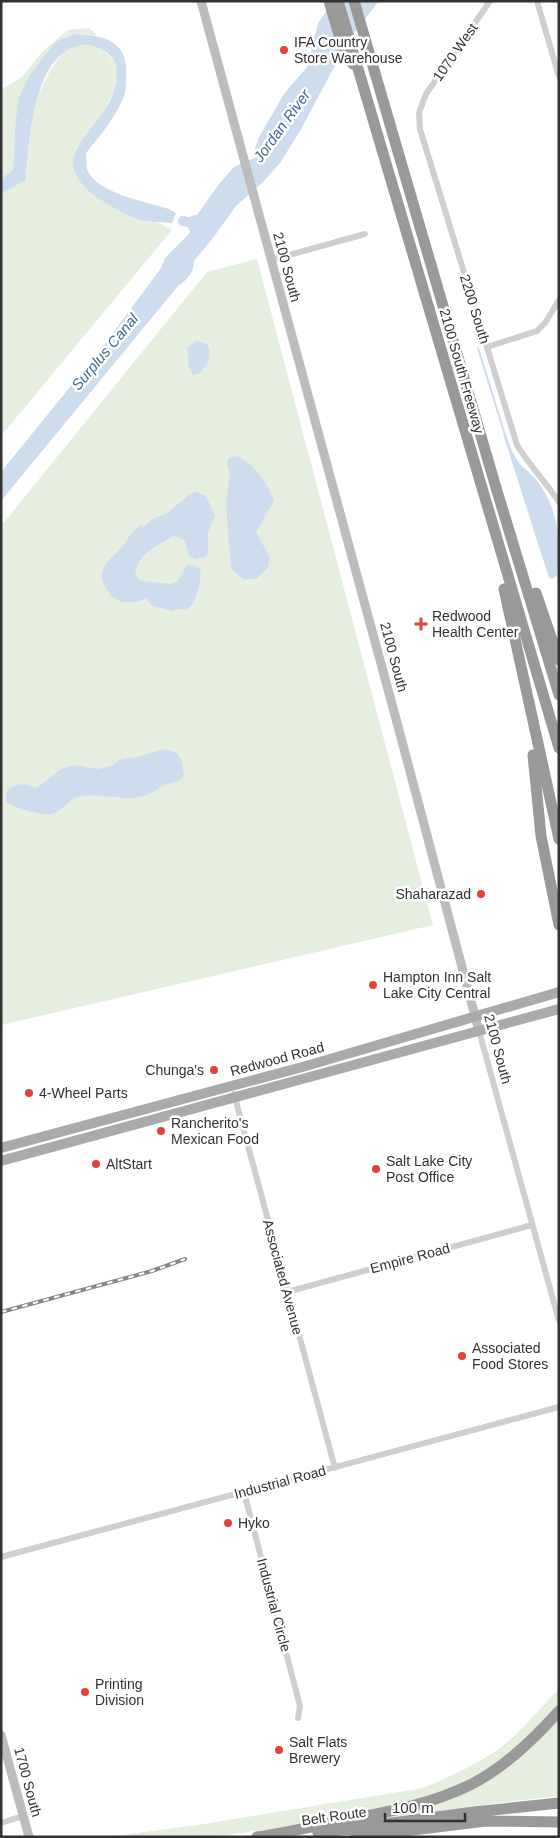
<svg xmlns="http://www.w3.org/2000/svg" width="560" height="1838" font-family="Arial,sans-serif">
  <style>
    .green { fill: #e6eee0 }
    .water { fill: #cddded }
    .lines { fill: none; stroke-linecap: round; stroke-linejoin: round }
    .stream { stroke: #cddded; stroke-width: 2 }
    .river { stroke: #cddded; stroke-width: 10 }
    .street { stroke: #cfcfcf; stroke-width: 6 }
    .secondary { stroke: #bcbcbc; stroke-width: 9 }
    .primary { stroke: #aaa; stroke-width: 10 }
    .highway { stroke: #999; stroke-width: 11 }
    .rail-casing { stroke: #878787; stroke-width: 4 }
    .rail { stroke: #fff; stroke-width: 2; stroke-dasharray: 5.5; stroke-linecap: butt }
    .poi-dot { fill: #e34139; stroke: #fff; stroke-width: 2 }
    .labels { text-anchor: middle; stroke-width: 5; stroke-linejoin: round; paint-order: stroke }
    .poi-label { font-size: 14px; fill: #323232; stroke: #fff; text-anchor: start }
    .street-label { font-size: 14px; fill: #323232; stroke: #fff }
    .water-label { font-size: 15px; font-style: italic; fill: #3f6994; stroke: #fff }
  </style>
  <rect width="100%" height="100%" fill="#fff"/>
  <!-- green -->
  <path class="green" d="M 89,28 L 97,35 L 75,34 L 18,99 L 15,128 L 13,170 L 1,179 L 1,90 L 22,77 L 43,51 L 68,30 Z
    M 88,45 L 103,50 L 114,61 L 116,71 L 115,89 L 103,114 L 77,147 L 74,171 L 145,221 L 155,221 L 172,230 L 1,436 L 1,194 L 26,180 C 30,139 30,97 56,62 C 60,57 66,49 72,47 C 77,45 83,46 88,45 Z
    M 257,259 L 433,925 L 1,1025 L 1,526 L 207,272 Z
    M 559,1689 L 559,1708 L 520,1749 L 444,1795 L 318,1822 L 213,1837 L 107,1837 L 198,1825 L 423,1788 C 454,1775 486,1761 511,1739 C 528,1723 543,1705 559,1689 Z
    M 559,1719 L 559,1796 L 505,1802 L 378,1820 L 444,1801 Z"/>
  <!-- water -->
  <path class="water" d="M 334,1 L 379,1 L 348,41 L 300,131 L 280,163 L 263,182 L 236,206 L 213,238 L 194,261 C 194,273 187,280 178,286 L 1,501 L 1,472 L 104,345 L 161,268 L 165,258 L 189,234 L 190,231 L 188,228 L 191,216 L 197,215 L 219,184 L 234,167 L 256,157 L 254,151 L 259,137 L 284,94 L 307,67 L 318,23 Z
    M 75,34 C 104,35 129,41 126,76 C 126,83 126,92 123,99 C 114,119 100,136 86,153 C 87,158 86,165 87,169 C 95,193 147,202 169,209 L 176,213 L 172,223 C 164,222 154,222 146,221 C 134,220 105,203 95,196 C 37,152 113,128 116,80 C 116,74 117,67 114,61 C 110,52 95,45 85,45 C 33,48 29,142 26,180 L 1,194 L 1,179 L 13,170 L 15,128 L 18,99 L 30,75 L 55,42 Z
    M 197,341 L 207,344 C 213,355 208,364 200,373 L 193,375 L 189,367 L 187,347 Z
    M 506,434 C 509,444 513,455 519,463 C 525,470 533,475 538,482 C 560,513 560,540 557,576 L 552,579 L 549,578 L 504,437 L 503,435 Z
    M 237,456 C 254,463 268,484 274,501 L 256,532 L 270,558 L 268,568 L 257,578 L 244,580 L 231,569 L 226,504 L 230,475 L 227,464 L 229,458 Z
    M 196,492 L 206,496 L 215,516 L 208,532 L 208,552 L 206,557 L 196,559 L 189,556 C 186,544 187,538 173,536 C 156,547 138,553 135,574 L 138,579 L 142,581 L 171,584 L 177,582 L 186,566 C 191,564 195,565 200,568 C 202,578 197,603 188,608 C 184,611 180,609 176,609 L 174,611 L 152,606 L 146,598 C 130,606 114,604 106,588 C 103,583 101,579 102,573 C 105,561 113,557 121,548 C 128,540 131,531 141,525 L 145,526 L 155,517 L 165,515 L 190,494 Z
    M 163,749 L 177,753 L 181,759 L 184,775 C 180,783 172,782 165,785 C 158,788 151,794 144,796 C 122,802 101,792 79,797 C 68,799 62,813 50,814 C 40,815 13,808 6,801 C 6,797 6,792 9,789 C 16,783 28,783 34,788 L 38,787 L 61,769 L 75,765 L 98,769 L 113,765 L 121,759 L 142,756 Z"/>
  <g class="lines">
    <!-- stream -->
    <path class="stream" d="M 478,348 L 505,435"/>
    <!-- river -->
    <path class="river" d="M 183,221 L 202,225"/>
    <!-- street -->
    <path class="street" d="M 490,1 L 426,94 L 419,113 L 420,129 L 517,445 C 529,465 546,482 559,502
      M 537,1 L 559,77
      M 271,260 L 365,234
      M 487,347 L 537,331 L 545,323 L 559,300
      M 479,1031 L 559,1321
      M 234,1094 L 335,1468
      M 287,1292 L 532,1225
      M 244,1492 L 300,1706 L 298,1718
      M 1,1557 L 559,1407
      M 1,1823 L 23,1816"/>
    <!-- secondary -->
    <path class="secondary" d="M 201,1 L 399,730 L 479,1031
      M 1,1735 L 29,1837"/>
    <!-- primary -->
    <path class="primary" d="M 1,1148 L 306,1066 L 559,992
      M 1,1161 L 559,1009"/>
    <!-- highway -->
    <path class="highway" d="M 329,1 L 344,52 L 353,64
      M 338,1 L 559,748
      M 354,1 L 497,491 L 559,695
      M 504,589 L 559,839
      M 536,593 L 559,660
      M 533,755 L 541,836 L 559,925
      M 318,1833 L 474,1812 L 559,1803
      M 257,1837 C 289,1832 320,1825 351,1819 C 393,1811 434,1803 472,1784 C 505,1767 535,1738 559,1711
      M 356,1837 L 486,1821 L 559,1822"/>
    <defs>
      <path id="rail" d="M 1,1312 L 152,1271 L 185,1259"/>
    </defs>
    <!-- rail casing -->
    <use href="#rail" class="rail-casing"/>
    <!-- rail -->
    <use href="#rail" class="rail"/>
  </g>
  <!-- markers -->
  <g class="poi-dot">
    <circle cx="284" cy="50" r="5"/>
    <path d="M418.5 616.5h5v5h5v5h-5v5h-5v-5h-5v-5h5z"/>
    <circle cx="481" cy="894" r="5"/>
    <circle cx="373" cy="985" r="5"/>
    <circle cx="214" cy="1070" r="5"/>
    <circle cx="29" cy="1093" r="5"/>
    <circle cx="161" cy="1131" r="5"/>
    <circle cx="96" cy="1164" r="5"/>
    <circle cx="376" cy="1169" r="5"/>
    <circle cx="462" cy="1356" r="5"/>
    <circle cx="228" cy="1523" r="5"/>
    <circle cx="85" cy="1692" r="5"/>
    <circle cx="279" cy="1750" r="5"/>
  </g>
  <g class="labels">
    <!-- poi labels -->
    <g class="poi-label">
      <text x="294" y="47">IFA Country<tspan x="294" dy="16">Store Warehouse</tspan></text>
      <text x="432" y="621">Redwood<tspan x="432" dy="16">Health Center</tspan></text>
      <text x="471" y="899" text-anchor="end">Shaharazad</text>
      <text x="383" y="982">Hampton Inn Salt<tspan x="383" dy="16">Lake City Central</tspan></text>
      <text x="204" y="1075" text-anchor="end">Chunga's</text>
      <text x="39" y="1098">4-Wheel Parts</text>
      <text x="171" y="1128">Rancherito's<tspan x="171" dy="16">Mexican Food</tspan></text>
      <text x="386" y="1166">Salt Lake City<tspan x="386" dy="16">Post Office</tspan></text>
      <text x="106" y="1169">AltStart</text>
      <text x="472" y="1353">Associated<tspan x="472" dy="16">Food Stores</tspan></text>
      <text x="238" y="1528">Hyko</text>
      <text x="95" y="1689">Printing<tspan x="95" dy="16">Division</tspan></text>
      <text x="289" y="1747">Salt Flats<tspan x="289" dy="16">Brewery</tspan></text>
    </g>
    <!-- street labels -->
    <g class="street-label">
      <text transform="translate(455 52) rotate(-55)" y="5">1070 West</text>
      <text transform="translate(287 267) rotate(75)" y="5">2100 South</text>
      <text transform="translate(475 309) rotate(73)" y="5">2200 South</text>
      <text transform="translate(462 371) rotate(74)" y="5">2100 South Freeway</text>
      <text transform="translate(394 657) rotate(75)" y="5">2100 South</text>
      <text transform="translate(498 1049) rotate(75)" y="5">2100 South</text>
      <text transform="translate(277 1059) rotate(-15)" y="5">Redwood Road</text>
      <text transform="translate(410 1258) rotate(-15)" y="5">Empire Road</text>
      <text transform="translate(283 1277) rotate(75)" y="5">Associated Avenue</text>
      <text transform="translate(280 1482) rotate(-15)" y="5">Industrial Road</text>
      <text transform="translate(274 1605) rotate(75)" y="5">Industrial Circle</text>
      <text transform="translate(28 1782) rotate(75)" y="5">1700 South</text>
      <text transform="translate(334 1816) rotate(-8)" y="5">Belt Route</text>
    </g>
    <!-- water labels -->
    <g class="water-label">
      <text transform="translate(282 126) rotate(-54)" y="5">Jordan River</text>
      <text transform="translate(105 352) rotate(-50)" y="5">Surplus Canal</text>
    </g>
  </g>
  <!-- border -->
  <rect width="560" height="1838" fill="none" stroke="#323232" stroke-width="5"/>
  <!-- scale -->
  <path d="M385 1813v8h80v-8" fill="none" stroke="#323232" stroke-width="2.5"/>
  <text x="392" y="1813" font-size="15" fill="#323232" stroke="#ffffff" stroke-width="4" paint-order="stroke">100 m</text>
</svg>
